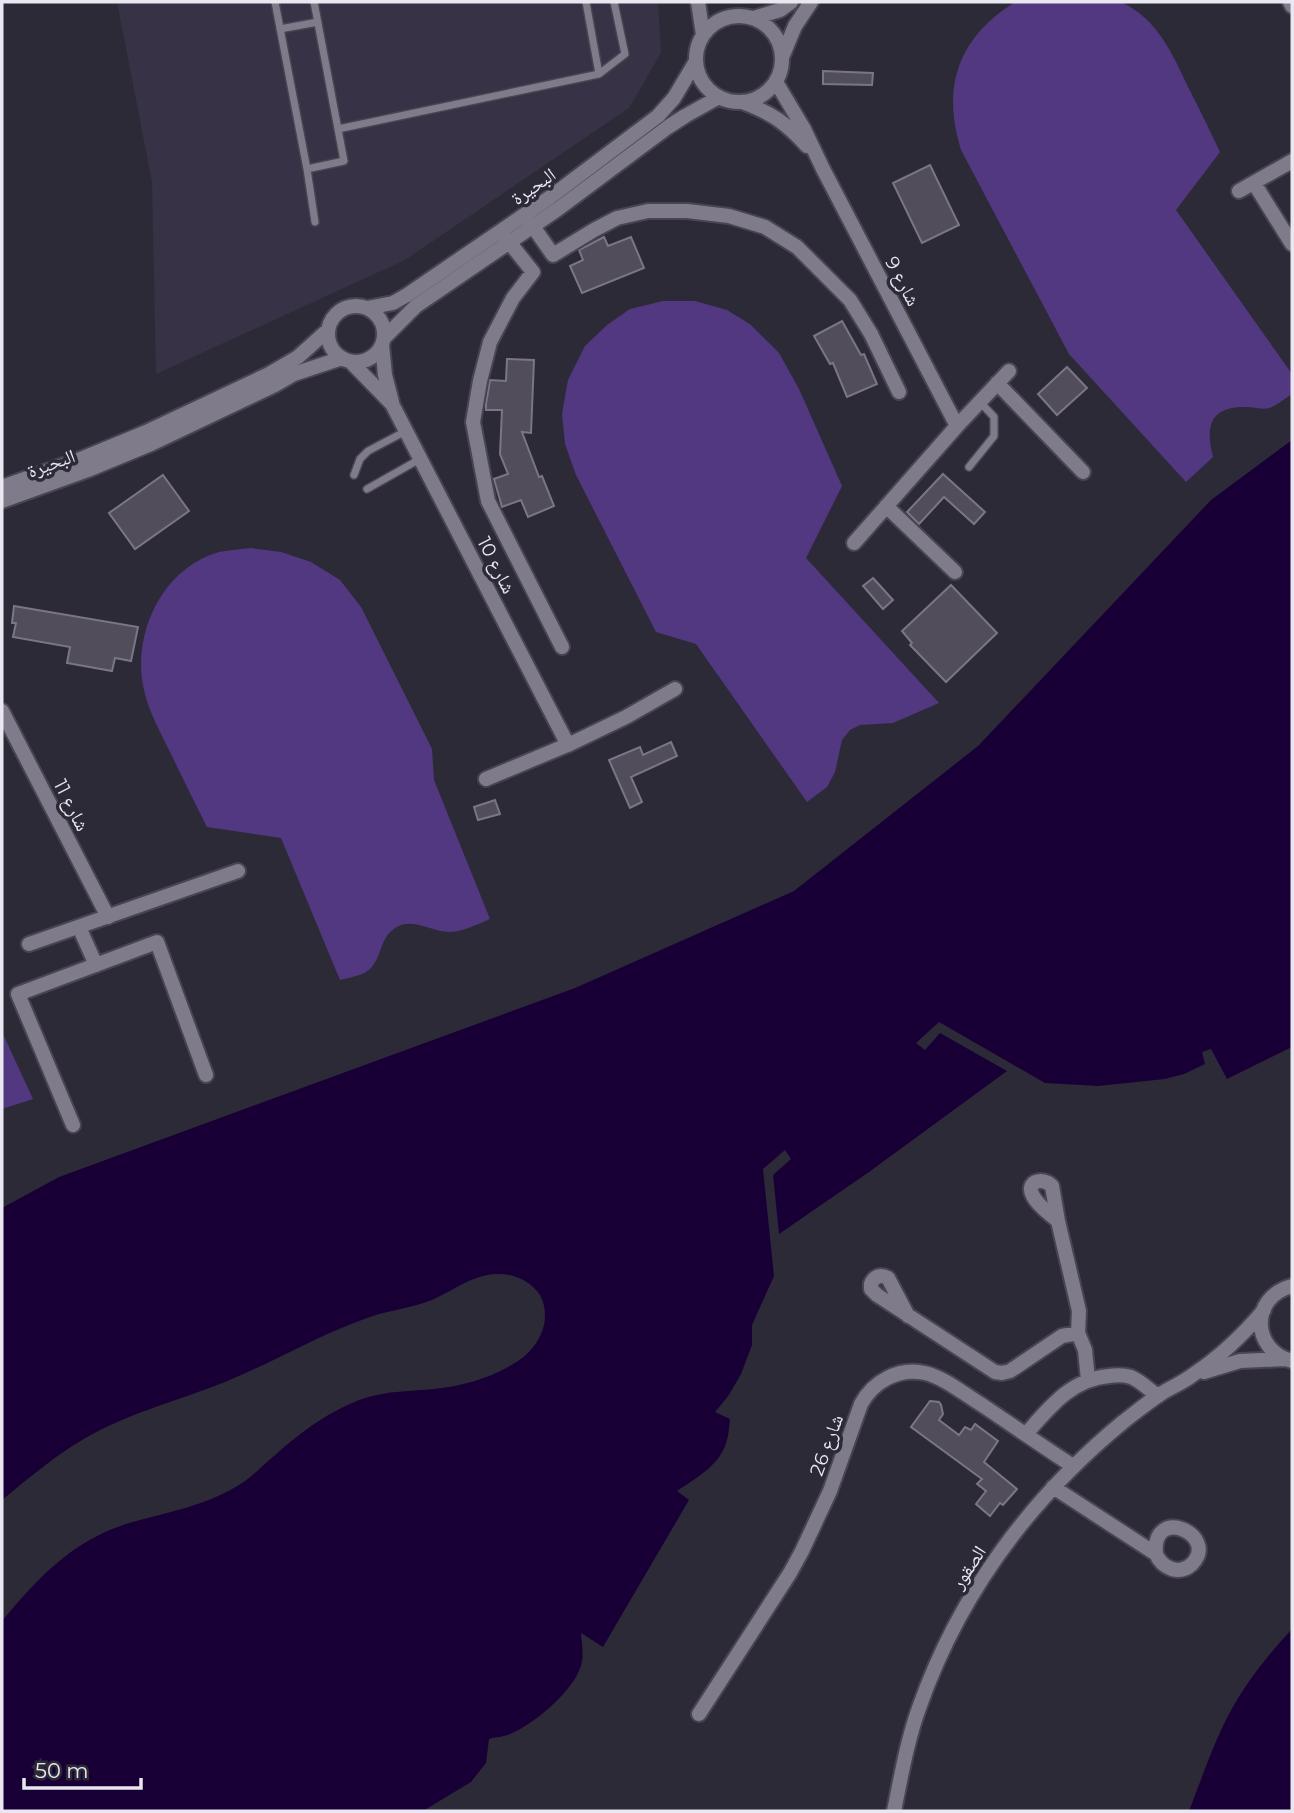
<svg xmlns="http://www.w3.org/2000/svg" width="1294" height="1813" font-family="Montserrat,'Noto Naskh Arabic',sans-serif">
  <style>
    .built { fill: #373245 }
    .green { fill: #513881 }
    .water { fill: #180037 }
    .building { fill: #514d5b; stroke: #7a7685; stroke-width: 2 }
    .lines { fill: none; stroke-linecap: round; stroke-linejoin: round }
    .lane-casing { stroke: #484550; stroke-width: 10 }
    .street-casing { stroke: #484550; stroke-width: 18 }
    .lane { stroke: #7f7b8b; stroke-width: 7 }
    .street { stroke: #7f7b8b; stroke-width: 14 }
    .labels { text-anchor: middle; stroke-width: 7; stroke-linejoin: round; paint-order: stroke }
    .street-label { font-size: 19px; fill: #e9e7f0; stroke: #2d2a37 }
  </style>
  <rect width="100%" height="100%" fill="#2d2a37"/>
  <!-- built -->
  <path class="built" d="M 117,2 L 658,2 L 661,53 L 629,108 L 405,260 L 156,374 L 152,182 Z"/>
  <!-- green -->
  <path class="green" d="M 1015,2 L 1121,2 C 1158,19 1173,55 1189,89 C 1200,110 1210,131 1220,152 L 1176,210 L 1292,374 L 1292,394 C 1286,398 1276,406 1269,408 C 1263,410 1253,407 1247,407 C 1210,406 1205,426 1213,457 L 1186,482 L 1069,354 L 961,150 C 958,139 955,129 954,118 C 948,66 972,29 1015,2 Z
    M 663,301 L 695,301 L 727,310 L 751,325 L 779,353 L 799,389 L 842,486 L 806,558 L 939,703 L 893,723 L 860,725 L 850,730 L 842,740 L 835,772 L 827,787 L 807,802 L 696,644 L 656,632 L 576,475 L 565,444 L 562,414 L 568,380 L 585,346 L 607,325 L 630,309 Z
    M 251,548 L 281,552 L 311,562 L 340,580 L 361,607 L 432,749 L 434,780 L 490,919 C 478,924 462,932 449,932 C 433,932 417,920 401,925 C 377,934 384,961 366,972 C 359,976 348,978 340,980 L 281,838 L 207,827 C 195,803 183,779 171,754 C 161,733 149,713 144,690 C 131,635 162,568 219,552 C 230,550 241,549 251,548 Z
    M 2,1032 L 33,1099 L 2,1109 Z"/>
  <!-- water -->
  <path class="water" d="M 1292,440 L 1292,1047 L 1227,1079 L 1211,1049 L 1202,1052 L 1205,1064 L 1184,1074 L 1165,1079 L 1098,1086 L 1045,1083 L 939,1022 L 916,1043 L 925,1050 L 940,1033 L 1007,1071 L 869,1172 L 779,1234 L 773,1175 L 791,1159 L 785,1150 L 763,1169 L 774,1276 L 752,1325 L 752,1345 L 741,1374 L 729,1395 L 715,1412 L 730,1419 C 729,1427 729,1435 726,1443 C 719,1466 696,1478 677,1491 L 689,1500 L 603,1647 L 581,1633 C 582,1645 585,1659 579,1671 C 569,1694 533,1725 510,1734 C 504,1737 496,1737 489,1739 L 486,1763 L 471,1782 L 423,1811 L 2,1811 L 2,1621 C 37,1579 72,1541 126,1524 C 166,1512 209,1506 245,1481 C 255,1474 264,1464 274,1456 C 301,1432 330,1410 365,1398 C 387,1391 411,1391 434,1389 C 463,1386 494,1377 518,1361 C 539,1347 553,1320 540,1295 C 531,1281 513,1273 496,1274 C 472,1275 453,1291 432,1300 C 412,1308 390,1310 370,1317 C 320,1334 274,1362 225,1382 C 180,1400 132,1412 89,1436 C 57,1454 30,1477 2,1500 L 2,1208 L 59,1177 L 575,988 L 794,891 L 978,746 L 1211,500 Z
    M 1292,1629 L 1292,1811 L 1189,1811 C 1200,1783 1210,1753 1223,1726 C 1240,1690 1265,1658 1292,1629 Z"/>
  <!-- building -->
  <path class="building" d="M 823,71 L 873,73 L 872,85 L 823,84 Z
    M 930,165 L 959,225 L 922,243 L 893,183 Z
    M 604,237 L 608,246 L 631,237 L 644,268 L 582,293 L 570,266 L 583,260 L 579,250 Z
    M 842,321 L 861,355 L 864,354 L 877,384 L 847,397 L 833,363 L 830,364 L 814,336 Z
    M 507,359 L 534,360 L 531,433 L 522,432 L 539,477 L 542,476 L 554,506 L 528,517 L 521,500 L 502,507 L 494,479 L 508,474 L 500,454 L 502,410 L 486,410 L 486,404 L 490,380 L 506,381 Z
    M 1067,367 L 1087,388 L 1057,415 L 1038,394 Z
    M 943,474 L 985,512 L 974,524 L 944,497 L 919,524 L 907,512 Z
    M 163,475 L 189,511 L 135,549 L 109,513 Z
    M 873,578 L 893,600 L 883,609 L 863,586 Z
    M 951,585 L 997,633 L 946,682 L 910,645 L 912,643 L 902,631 Z
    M 14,606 L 138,627 L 131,661 L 115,658 L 112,671 L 67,663 L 70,647 L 13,637 L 16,623 L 12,623 Z
    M 671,742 L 677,756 L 631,777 L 642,802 L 630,808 L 609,760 L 640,747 L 643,755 Z
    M 495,800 L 500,814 L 478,820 L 474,807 Z
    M 930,1401 L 939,1402 L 941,1405 L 943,1414 L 939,1420 L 959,1435 L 965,1427 L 971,1430 L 975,1424 L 998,1441 L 984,1462 L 1017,1489 L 1003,1505 L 1000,1503 L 990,1516 L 976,1504 L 986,1491 L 977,1484 L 982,1479 L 911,1427 Z"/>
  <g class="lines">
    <defs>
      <path id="lane" d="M 275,2 L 307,169 L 315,222
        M 586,2 L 599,74
        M 280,29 L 318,22
        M 338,129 L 599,74 L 625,54 L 614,2
        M 307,169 L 344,161 L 314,2
        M 969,467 L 994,436 L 994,417 L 980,402
        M 354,475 L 360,459 L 368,451 L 406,431
        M 367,489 L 420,459"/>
      <path id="street" d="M 698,2 L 703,35
        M 1290,2 L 1292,6
        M696 59a43 43 0 1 1 86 0a43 43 0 1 1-86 0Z
        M 754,18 L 780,10 L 791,2
        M 783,55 L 795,26 L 811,2
        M 776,82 L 804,129 L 823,169 L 957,426
        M 742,102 C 772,113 786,123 807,146
        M 1254,183 L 1292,244
        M 1239,191 L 1292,161
        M 525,215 L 553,255 L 594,230 L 617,218 L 648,211 L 687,211 L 729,216 L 765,227 L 797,247 L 850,300 L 871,334 L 899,392
        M 501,232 L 533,272 L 513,298 L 490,342 L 480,381 L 473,422 L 488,501 L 562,647
        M328 334a28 28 0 1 1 56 0a28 28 0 1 1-56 0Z
        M 367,308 L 393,303 L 407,295 L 549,198 L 658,116 L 674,98 L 696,61
        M 384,338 L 416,306 L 558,209 L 668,127 L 685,116 L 719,97
        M 382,345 L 385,375 L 392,402
        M 351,362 L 392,404 L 568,745
        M 997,383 L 1083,472
        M 2,487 L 83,458 L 146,432 L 269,374 L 298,357 L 328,330
        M 2,501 L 88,470 L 151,444 L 275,385 L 294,374 L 342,358
        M 886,506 L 955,572
        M 854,543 L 957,426 L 1009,371
        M 2,711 L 108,917
        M 486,779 L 572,743 L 626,717 L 675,689
        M 79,927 L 96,965
        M 29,944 L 238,871
        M 73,1125 L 18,994 L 157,942 L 206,1075
        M 1058,1221 C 1050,1214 1038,1206 1033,1196 C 1025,1182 1042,1176 1052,1186 L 1058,1221 L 1079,1311 L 1078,1333
        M 1292,1286 C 1250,1297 1251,1350 1292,1361
        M 908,1316 L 888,1278 C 881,1274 874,1276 871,1284 L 871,1289 L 877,1295 L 995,1372 L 1002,1373 L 1010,1371 L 1062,1336 L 1078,1333 L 1085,1350 L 1088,1380
        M 1204,1372 L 1240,1361 L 1285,1359
        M 1026,1434 C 1049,1408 1071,1379 1109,1376 C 1116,1375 1124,1375 1131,1377 C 1141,1381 1149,1390 1158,1396
        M 1053,1487 L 1156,1554 C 1162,1568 1179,1576 1192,1564 C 1220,1535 1151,1504 1156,1554
        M 699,1714 L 790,1573 L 802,1551 L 830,1491 L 861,1404 C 873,1382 898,1367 925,1373 C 945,1378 964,1394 982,1405 C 1012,1425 1042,1446 1073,1466
        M 894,1811 C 901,1777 907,1741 919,1708 C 959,1594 1031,1498 1123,1422 C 1136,1412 1148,1402 1162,1393 C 1172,1387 1184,1382 1194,1374 C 1221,1356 1243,1335 1264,1310"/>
    </defs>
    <!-- lane casing -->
    <use href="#lane" class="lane-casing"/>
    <!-- street casing -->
    <use href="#street" class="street-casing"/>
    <!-- lane -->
    <use href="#lane" class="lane"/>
    <!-- street -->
    <use href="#street" class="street"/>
  </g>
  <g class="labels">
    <!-- street labels -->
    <g class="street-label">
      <text transform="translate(533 186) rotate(-35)" y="7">البحيرة</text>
      <text transform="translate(903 281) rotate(62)" y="7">شارع 9</text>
      <text transform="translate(51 463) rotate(-20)" y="7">البحيرة</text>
      <text transform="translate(497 565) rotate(63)" y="7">شارع 10</text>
      <text transform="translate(72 805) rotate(63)" y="7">شارع 11</text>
      <text transform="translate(826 1445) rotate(-70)" y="7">شارع 26</text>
      <text transform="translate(968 1567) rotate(-57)" y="7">الصقور</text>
    </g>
  </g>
  <!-- border -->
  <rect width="1294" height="1813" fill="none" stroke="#e9e7f0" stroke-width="7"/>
  <!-- scale -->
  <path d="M24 1778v10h117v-10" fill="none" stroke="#e9e7f0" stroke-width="3.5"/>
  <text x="35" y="1778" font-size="21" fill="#e9e7f0" stroke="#2d2a37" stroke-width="5" paint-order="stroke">50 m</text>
</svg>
